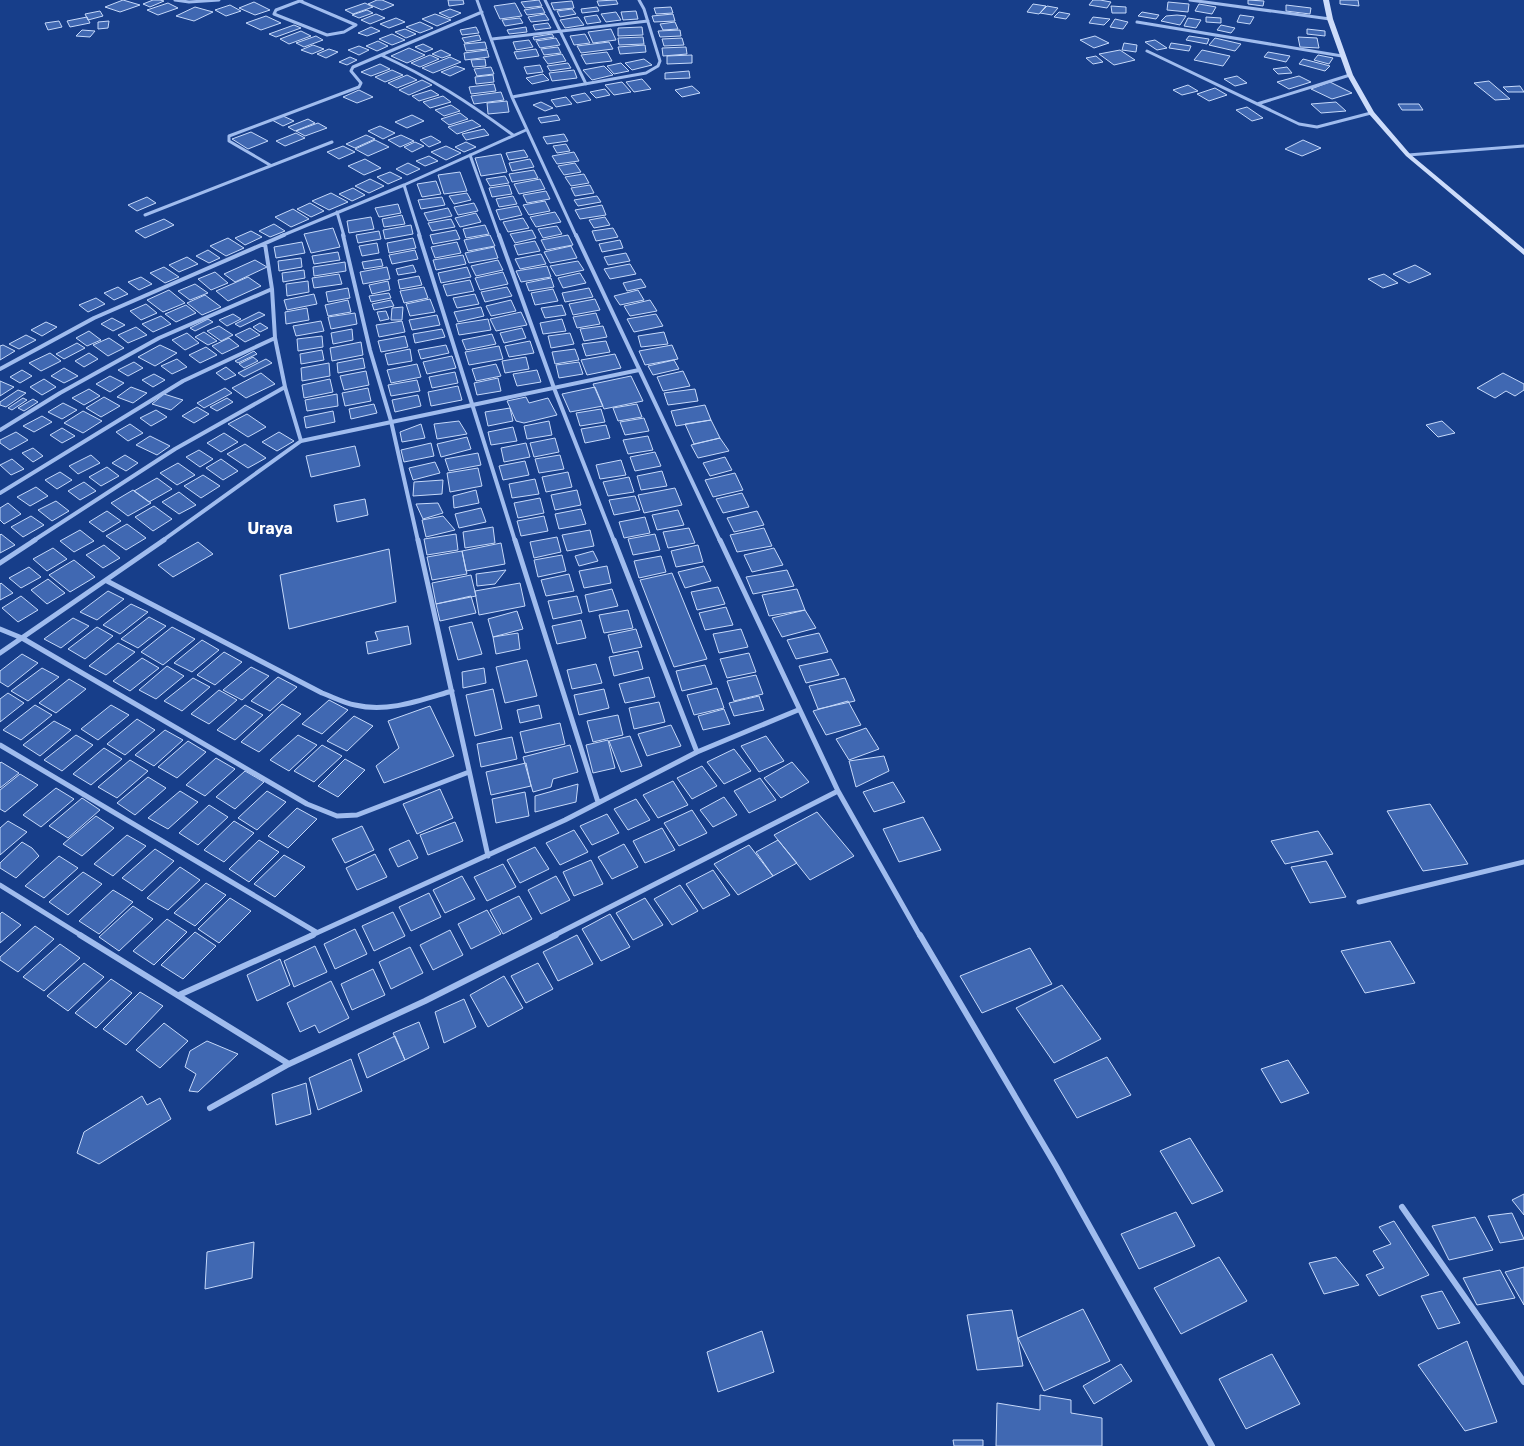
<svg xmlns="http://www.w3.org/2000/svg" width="1524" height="1446" font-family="'Golos Text',sans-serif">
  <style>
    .building { fill: #4068b2; stroke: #c6d9fa }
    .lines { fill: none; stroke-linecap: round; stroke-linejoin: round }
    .street-far3 { stroke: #a0bcee; stroke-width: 3 }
    .street-far2 { stroke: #a0bcee; stroke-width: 4 }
    .street-far1 { stroke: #a0bcee; stroke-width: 5 }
    .street { stroke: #a0bcee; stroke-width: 6 }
    .secondary { fill: #cddcfa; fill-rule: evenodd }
    .labels { text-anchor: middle; stroke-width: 4; stroke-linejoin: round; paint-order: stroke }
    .quarter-label { font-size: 16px; font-weight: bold; fill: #fff; stroke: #173e8a }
  </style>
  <rect width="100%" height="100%" fill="#173e8a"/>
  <!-- building -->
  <path class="building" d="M 123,0 L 140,5 L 120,12 L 105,7 Z
    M 153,0 L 160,0 L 164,1 L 150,7 L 143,4 Z
    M 377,0 L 382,0 L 394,5 L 382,10 L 368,4 Z
    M 448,0 L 463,0 L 464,4 L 449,6 Z
    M 539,0 L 542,6 L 525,8 L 521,2 Z
    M 616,0 L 618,4 L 599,6 L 597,1 Z
    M 1093,0 L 1100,0 L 1111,2 L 1107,8 L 1089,5 Z
    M 1248,0 L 1264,1 L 1263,6 L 1248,4 Z
    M 1340,0 L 1358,0 L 1359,6 L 1340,4 Z
    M 572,1 L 574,8 L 554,10 L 551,3 Z
    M 254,2 L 270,10 L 255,15 L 239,8 Z
    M 1168,2 L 1189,4 L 1188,12 L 1167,10 Z
    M 168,3 L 178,8 L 158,15 L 147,10 Z
    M 365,3 L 373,7 L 353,14 L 345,10 Z
    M 515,3 L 522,16 L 500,19 L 494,6 Z
    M 1033,4 L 1046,6 L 1039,14 L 1027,12 Z
    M 1199,4 L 1216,7 L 1212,14 L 1195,11 Z
    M 230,5 L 241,11 L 226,16 L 215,10 Z
    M 1286,5 L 1311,8 L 1310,14 L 1286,11 Z
    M 1047,6 L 1058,8 L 1052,15 L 1040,13 Z
    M 1111,6 L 1126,7 L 1126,13 L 1112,13 Z
    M 195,7 L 213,12 L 194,21 L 176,16 Z
    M 542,7 L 545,13 L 527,15 L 524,10 Z
    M 597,7 L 599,11 L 582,13 L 581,9 Z
    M 671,7 L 673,13 L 656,14 L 654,8 Z
    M 450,9 L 461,13 L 450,18 L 439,13 Z
    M 572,9 L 576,14 L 560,17 L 557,11 Z
    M 367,10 L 373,13 L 359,18 L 352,15 Z
    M 100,11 L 103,16 L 88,20 L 85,14 Z
    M 636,11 L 638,19 L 623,20 L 621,12 Z
    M 616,12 L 621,20 L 606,22 L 601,14 Z
    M 1059,12 L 1070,14 L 1066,19 L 1054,17 Z
    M 1142,12 L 1159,15 L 1156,19 L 1138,16 Z
    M 376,14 L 385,18 L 370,24 L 361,20 Z
    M 435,14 L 451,20 L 437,26 L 422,19 Z
    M 545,14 L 549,20 L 531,22 L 528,17 Z
    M 673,14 L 675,21 L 654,22 L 652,16 Z
    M 597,15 L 601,22 L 587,24 L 584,17 Z
    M 1177,15 L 1186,16 L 1180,25 L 1161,21 L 1166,16 Z
    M 1240,15 L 1254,17 L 1250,24 L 1237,22 Z
    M 266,16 L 281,23 L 261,30 L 246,23 Z
    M 87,17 L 90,23 L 70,27 L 67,21 Z
    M 578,17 L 584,25 L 565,28 L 560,20 Z
    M 1093,17 L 1110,19 L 1104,25 L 1089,23 Z
    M 1206,17 L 1221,18 L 1221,23 L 1206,22 Z
    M 396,18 L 405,22 L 389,28 L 380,24 Z
    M 520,18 L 523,23 L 505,26 L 502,20 Z
    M 1188,18 L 1201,20 L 1196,28 L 1184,26 Z
    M 1115,19 L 1128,22 L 1123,29 L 1110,27 Z
    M 59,21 L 62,27 L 48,30 L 45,23 Z
    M 109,21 L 108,28 L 98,29 L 98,22 Z
    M 420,22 L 433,28 L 420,33 L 406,27 Z
    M 675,22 L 678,29 L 663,30 L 660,24 Z
    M 548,23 L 551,28 L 535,30 L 533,25 Z
    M 294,25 L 301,28 L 276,37 L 269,34 Z
    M 1221,25 L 1235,28 L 1231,33 L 1217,30 Z
    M 371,27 L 380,31 L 367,36 L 358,33 Z
    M 476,27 L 479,33 L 462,35 L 460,30 Z
    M 526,27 L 527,32 L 509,34 L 507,30 Z
    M 642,27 L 643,35 L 618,36 L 618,28 Z
    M 405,29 L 416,34 L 406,38 L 395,32 Z
    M 611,29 L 616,40 L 593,43 L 588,32 Z
    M 1307,29 L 1325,31 L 1325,36 L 1307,34 Z
    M 82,30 L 95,31 L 90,37 L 76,36 Z
    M 680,30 L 681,36 L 660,37 L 658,31 Z
    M 301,31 L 311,36 L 289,44 L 280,39 Z
    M 392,34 L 405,40 L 392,45 L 379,39 Z
    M 552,34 L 554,37 L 534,40 L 533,37 Z
    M 585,34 L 590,43 L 574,45 L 570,36 Z
    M 479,35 L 481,40 L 465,43 L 462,38 Z
    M 316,36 L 323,40 L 304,47 L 296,43 Z
    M 1095,36 L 1109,43 L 1094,48 L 1080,40 Z
    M 1189,36 L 1209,39 L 1207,44 L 1186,40 Z
    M 643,37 L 644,44 L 619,45 L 618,38 Z
    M 1298,37 L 1317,38 L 1319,48 L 1300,47 Z
    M 556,38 L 560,45 L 540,48 L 536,41 Z
    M 682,38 L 684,45 L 664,46 L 662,39 Z
    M 1215,38 L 1241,44 L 1235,51 L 1209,45 Z
    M 529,40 L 533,47 L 516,50 L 513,42 Z
    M 1155,40 L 1167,48 L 1157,50 L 1145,42 Z
    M 378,41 L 388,46 L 377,51 L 366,46 Z
    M 485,42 L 487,49 L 466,51 L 464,44 Z
    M 609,42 L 613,49 L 581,53 L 577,46 Z
    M 1124,43 L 1137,45 L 1136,52 L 1122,50 Z
    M 1171,43 L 1191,46 L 1189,51 L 1169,48 Z
    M 423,44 L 433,49 L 425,52 L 415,47 Z
    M 313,45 L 324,49 L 312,54 L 301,50 Z
    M 645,45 L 646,52 L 620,54 L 618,47 Z
    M 359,46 L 369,50 L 359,55 L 348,50 Z
    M 558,47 L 561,53 L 544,55 L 541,49 Z
    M 686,47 L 687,54 L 663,56 L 662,48 Z
    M 409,48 L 425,55 L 407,63 L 391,56 Z
    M 329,49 L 338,52 L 326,58 L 317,54 Z
    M 536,49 L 539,56 L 517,59 L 514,52 Z
    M 441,50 L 451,55 L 442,58 L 432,54 Z
    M 487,50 L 489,57 L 465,60 L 464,53 Z
    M 1120,50 L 1135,60 L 1114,65 L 1099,54 Z
    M 1202,50 L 1230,56 L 1223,66 L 1194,60 Z
    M 607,52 L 612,61 L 586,64 L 581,55 Z
    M 1268,52 L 1290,56 L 1286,62 L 1264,57 Z
    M 562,54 L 566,61 L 548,64 L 543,57 Z
    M 430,55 L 439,59 L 420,67 L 411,63 Z
    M 692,55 L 692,63 L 667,64 L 667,56 Z
    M 1318,55 L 1333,58 L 1329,64 L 1314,60 Z
    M 1096,56 L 1103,62 L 1093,64 L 1086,58 Z
    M 350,57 L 357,60 L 347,65 L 339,62 Z
    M 450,57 L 461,62 L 433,73 L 422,68 Z
    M 485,59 L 486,66 L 473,67 L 471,60 Z
    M 644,59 L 652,65 L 632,70 L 625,63 Z
    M 1303,59 L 1330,66 L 1325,71 L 1299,64 Z
    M 568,63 L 571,68 L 550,71 L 547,66 Z
    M 621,63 L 629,71 L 614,74 L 607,66 Z
    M 380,64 L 390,69 L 371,76 L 361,72 Z
    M 540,65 L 543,72 L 527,74 L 524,67 Z
    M 456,66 L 465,69 L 450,76 L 441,72 Z
    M 604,66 L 613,75 L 592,80 L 583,70 Z
    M 491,67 L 494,74 L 477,76 L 474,69 Z
    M 1287,67 L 1292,73 L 1278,74 L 1273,69 Z
    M 392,70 L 403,75 L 385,82 L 375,77 Z
    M 574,70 L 577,78 L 552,81 L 549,73 Z
    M 689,71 L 690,78 L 665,79 L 665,73 Z
    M 543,74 L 549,80 L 532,84 L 526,78 Z
    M 407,75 L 417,80 L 397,88 L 388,83 Z
    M 493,75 L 494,82 L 476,84 L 475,77 Z
    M 1237,76 L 1247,83 L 1235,86 L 1224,79 Z
    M 1299,76 L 1311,82 L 1289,89 L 1277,82 Z
    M 642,79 L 651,89 L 634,92 L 626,82 Z
    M 422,80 L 432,85 L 409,95 L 399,90 Z
    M 1489,81 L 1510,99 L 1495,100 L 1474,83 Z
    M 622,82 L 631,92 L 614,95 L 605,85 Z
    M 1330,82 L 1352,93 L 1332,99 L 1311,89 Z
    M 494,84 L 496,91 L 471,94 L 469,87 Z
    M 1188,85 L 1198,91 L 1182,95 L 1173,90 Z
    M 692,86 L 700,93 L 682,97 L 675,90 Z
    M 1520,86 L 1524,92 L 1508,92 L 1503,87 Z
    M 1215,88 L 1227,95 L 1209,101 L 1197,94 Z
    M 605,89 L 610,95 L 596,98 L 590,92 Z
    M 359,90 L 373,97 L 357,103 L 343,97 Z
    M 431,90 L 439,95 L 419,101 L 412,96 Z
    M 501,92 L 504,100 L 474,104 L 471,96 Z
    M 585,93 L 591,100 L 577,103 L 571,96 Z
    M 443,96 L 451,102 L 430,108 L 423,102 Z
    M 566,97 L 572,104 L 556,107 L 551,100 Z
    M 507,101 L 509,112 L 488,114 L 487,103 Z
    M 541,102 L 553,108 L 545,111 L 533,105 Z
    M 1336,102 L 1346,111 L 1321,113 L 1311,104 Z
    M 1398,104 L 1419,104 L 1423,110 L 1402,110 Z
    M 451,105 L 460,111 L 444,116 L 435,110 Z
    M 1247,107 L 1263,118 L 1252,121 L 1236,110 Z
    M 460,113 L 468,119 L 449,125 L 441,119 Z
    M 412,115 L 424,121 L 407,128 L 395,122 Z
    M 557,115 L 560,120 L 541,123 L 538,118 Z
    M 283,116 L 294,121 L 283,126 L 272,120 Z
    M 308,119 L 315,123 L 295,131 L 288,127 Z
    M 472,120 L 481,126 L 457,134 L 448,127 Z
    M 318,123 L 327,128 L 305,136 L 296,131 Z
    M 380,126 L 395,133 L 383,139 L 368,131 Z
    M 484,129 L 489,135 L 466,140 L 462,134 Z
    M 251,132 L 268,141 L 248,149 L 232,139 Z
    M 296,133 L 305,138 L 285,146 L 276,141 Z
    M 564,134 L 568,141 L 547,144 L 543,137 Z
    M 366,135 L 375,139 L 355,148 L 346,144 Z
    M 401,135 L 414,141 L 400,147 L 388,140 Z
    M 431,136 L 441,142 L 429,147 L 420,140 Z
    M 375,140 L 389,147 L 368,156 L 355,149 Z
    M 1303,140 L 1321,148 L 1302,156 L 1285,149 Z
    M 415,142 L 424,146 L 412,152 L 404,147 Z
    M 466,142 L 476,147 L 464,152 L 455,147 Z
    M 566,144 L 570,151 L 557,153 L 553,146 Z
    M 343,146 L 355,152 L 339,159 L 327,152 Z
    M 446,146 L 461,153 L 446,160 L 431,152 Z
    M 524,150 L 528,157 L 509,160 L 506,153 Z
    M 574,152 L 579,161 L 557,164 L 552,156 Z
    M 501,154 L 507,172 L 481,176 L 475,158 Z
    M 429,156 L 438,161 L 425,166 L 416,161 Z
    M 365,159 L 381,168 L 364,175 L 348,166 Z
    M 530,159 L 534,167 L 512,171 L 509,163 Z
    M 408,163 L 420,169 L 407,175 L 396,169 Z
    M 575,163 L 581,172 L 564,175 L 558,166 Z
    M 534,170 L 538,178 L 512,182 L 509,174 Z
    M 390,172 L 402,178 L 388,184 L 377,177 Z
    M 460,172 L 467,191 L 444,194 L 438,175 Z
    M 584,174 L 589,183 L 571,186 L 565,177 Z
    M 505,176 L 509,183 L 490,186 L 486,179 Z
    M 370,179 L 384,186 L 369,193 L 355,186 Z
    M 540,179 L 545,189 L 519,194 L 514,184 Z
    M 436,181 L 441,194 L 422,197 L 417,184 Z
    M 509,185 L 512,194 L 492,197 L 489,188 Z
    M 590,185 L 594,193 L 575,196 L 571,188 Z
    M 353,188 L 365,195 L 352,201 L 339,194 Z
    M 546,191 L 550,199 L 527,203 L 523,195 Z
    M 331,193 L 348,202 L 329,210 L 312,201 Z
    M 467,193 L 471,200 L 454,204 L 449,196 Z
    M 513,196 L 517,204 L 499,207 L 496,199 Z
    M 597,196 L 601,202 L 578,206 L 574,200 Z
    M 147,197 L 156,203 L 137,211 L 128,205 Z
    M 442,197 L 445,205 L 421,209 L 418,200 Z
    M 545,201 L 550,211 L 529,215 L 523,205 Z
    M 310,203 L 324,211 L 311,217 L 297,209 Z
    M 474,203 L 478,211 L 458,215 L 454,207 Z
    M 398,204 L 401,213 L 379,217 L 375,208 Z
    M 602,205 L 606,215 L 580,219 L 575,210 Z
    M 518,206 L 522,215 L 500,220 L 496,210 Z
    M 448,208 L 452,216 L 428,221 L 424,213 Z
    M 293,209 L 309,219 L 291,227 L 275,217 Z
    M 555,212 L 561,222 L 536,227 L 530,217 Z
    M 476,213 L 481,222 L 460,227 L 455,218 Z
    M 402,215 L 405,224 L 384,227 L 382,219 Z
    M 371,217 L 374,229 L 349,233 L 347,221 Z
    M 605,217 L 610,225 L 594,228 L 589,220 Z
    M 523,218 L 529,228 L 508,232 L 503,222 Z
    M 164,219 L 174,225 L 145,238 L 135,231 Z
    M 451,219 L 455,227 L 432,231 L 428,223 Z
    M 274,224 L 285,231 L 270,237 L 259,231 Z
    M 411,225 L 413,234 L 385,239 L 383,230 Z
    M 485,225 L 489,234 L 466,238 L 463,229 Z
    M 557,226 L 562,234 L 543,238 L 538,229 Z
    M 333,228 L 340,247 L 311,253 L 304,234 Z
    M 613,228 L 618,237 L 596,241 L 592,231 Z
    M 456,230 L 460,239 L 433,244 L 430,235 Z
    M 532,230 L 536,238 L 515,243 L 510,234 Z
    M 251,231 L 262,237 L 245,245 L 235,238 Z
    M 379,231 L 381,239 L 358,243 L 356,235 Z
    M 490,235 L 495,246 L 468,251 L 464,240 Z
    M 568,235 L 573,245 L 546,250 L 541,240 Z
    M 228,238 L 244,248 L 226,256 L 210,246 Z
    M 413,238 L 416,248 L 389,253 L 387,243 Z
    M 620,240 L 623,248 L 602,252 L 599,244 Z
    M 535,241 L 540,251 L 518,255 L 514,245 Z
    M 302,242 L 305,253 L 276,258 L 274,247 Z
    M 457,242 L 461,253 L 435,258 L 431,247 Z
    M 377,243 L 379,253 L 362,256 L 359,246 Z
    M 571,246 L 577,258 L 550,263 L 544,252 Z
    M 494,247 L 498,258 L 469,263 L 465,253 Z
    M 208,250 L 220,258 L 209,263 L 196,256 Z
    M 415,250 L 418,259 L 392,264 L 389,255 Z
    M 338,252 L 340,260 L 314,264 L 312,256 Z
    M 626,253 L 630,261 L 608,265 L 604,257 Z
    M 541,254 L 546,264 L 520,269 L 515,259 Z
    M 463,255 L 466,264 L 436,270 L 433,260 Z
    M 187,257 L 198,264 L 179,272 L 169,265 Z
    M 301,258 L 302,267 L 279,271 L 278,261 Z
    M 381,259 L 383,266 L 364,269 L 362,262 Z
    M 255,260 L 267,267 L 235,282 L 224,274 Z
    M 498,260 L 503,270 L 476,276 L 471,266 Z
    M 578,261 L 584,270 L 556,276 L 550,266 Z
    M 345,262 L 346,271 L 314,276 L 313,267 Z
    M 630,264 L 636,274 L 610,279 L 604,269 Z
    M 413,265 L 416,272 L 398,275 L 396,269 Z
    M 1415,265 L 1431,274 L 1409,283 L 1393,274 Z
    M 547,266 L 551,277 L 521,282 L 516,271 Z
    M 164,267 L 179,277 L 165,283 L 150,273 Z
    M 387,267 L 390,279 L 363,284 L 360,272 Z
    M 467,267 L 471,277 L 441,283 L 438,273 Z
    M 304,270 L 305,278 L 283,282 L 282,273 Z
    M 215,272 L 228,283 L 211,290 L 198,279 Z
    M 503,272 L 508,284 L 480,290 L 475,278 Z
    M 580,273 L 586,283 L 563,288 L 558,278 Z
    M 339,274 L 342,284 L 314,288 L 312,278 Z
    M 1384,274 L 1398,283 L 1383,288 L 1368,279 Z
    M 419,276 L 422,285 L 400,289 L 398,280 Z
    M 141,277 L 152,284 L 139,290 L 128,282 Z
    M 248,277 L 261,286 L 228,301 L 216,291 Z
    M 551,278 L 554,287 L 529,291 L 526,283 Z
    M 641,279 L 646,287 L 627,291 L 623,283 Z
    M 470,280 L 474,291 L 447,296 L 443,285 Z
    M 308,281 L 309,292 L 287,296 L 286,284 Z
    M 388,281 L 390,290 L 372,294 L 369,285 Z
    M 195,284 L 208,293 L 190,300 L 178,291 Z
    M 118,287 L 128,294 L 114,300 L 104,293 Z
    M 424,287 L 428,298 L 404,303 L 400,291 Z
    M 507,287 L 512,296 L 485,302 L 481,292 Z
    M 348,288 L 350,298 L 328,302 L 326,292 Z
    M 589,288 L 593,297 L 565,302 L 562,293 Z
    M 553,289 L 558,301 L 535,305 L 531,293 Z
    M 169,290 L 185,303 L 163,312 L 147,300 Z
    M 638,290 L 644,300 L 620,305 L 614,296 Z
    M 389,293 L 391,298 L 371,302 L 369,296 Z
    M 314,294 L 317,304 L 287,310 L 284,300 Z
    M 475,294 L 479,304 L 457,308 L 453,298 Z
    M 205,295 L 221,307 L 202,315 L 187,303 Z
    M 96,298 L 105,304 L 88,312 L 79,305 Z
    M 430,299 L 435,312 L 410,316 L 406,304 Z
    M 595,299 L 600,310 L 573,315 L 569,304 Z
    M 348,300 L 351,312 L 328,316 L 325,305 Z
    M 391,300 L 394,306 L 374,310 L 372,304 Z
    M 511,300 L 516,311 L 491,316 L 486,306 Z
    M 650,300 L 657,311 L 630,316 L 624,306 Z
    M 146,304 L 157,313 L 141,320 L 130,311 Z
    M 186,305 L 196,313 L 176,322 L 165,314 Z
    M 562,305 L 566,315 L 545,318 L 541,308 Z
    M 403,307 L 402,320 L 391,320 L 392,308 Z
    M 481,307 L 484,316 L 458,322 L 454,312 Z
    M 307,308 L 309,320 L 286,324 L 285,312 Z
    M 386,311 L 389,319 L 380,321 L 377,312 Z
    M 259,312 L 265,315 L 240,327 L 235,324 Z
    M 521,312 L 527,325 L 496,331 L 490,319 Z
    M 355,313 L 357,324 L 331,329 L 328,317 Z
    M 596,313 L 600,324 L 577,328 L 573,317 Z
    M 233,314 L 241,319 L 227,326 L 219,320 Z
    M 656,314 L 663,326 L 634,332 L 627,319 Z
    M 437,315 L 440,325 L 412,330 L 409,320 Z
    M 161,316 L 171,324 L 153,332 L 142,324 Z
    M 112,318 L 125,325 L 113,331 L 101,324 Z
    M 208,319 L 213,322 L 195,331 L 190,328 Z
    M 488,319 L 491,330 L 459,335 L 456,324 Z
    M 562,319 L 566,331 L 543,334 L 540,323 Z
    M 321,321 L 324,331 L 296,336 L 293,326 Z
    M 402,321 L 405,332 L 379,337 L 376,325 Z
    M 46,322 L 57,327 L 42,336 L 31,330 Z
    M 260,323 L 268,328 L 260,332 L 253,327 Z
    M 219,326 L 233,335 L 221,341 L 207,331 Z
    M 603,326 L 607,337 L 584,341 L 580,329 Z
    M 136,327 L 147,335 L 128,343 L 118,335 Z
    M 250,328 L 260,335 L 245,342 L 235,335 Z
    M 522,328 L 526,338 L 504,343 L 500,333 Z
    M 352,329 L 353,340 L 333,344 L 331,333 Z
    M 442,329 L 445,337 L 415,343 L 413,334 Z
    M 89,331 L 101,340 L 87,346 L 76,338 Z
    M 204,332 L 217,341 L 208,345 L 195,337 Z
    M 664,332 L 668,344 L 641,347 L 638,336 Z
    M 187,333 L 199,343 L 185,350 L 172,340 Z
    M 570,333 L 574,344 L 551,348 L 548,336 Z
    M 492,334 L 496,344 L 466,350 L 462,340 Z
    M 26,335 L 36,340 L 19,349 L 9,344 Z
    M 322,336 L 323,347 L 298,351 L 297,339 Z
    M 405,336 L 408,347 L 381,352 L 378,341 Z
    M 109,338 L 124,348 L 108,356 L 93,345 Z
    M 229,338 L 239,346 L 222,354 L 212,346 Z
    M 530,341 L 534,353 L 509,357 L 505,346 Z
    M 606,341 L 610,352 L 586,356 L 582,344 Z
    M 361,342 L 363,355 L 332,361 L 330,348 Z
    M 77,343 L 85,348 L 64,359 L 56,354 Z
    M 3,345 L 15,351 L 0,360 L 0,346 Z
    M 160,345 L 177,353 L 155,366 L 138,357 Z
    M 446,345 L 449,353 L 421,359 L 418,350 Z
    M 672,345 L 678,359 L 645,365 L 639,351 Z
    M 499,346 L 503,359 L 469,365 L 465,352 Z
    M 206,347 L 217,355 L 200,363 L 189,355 Z
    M 410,349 L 412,361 L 388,365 L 385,354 Z
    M 575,349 L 579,360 L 555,364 L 552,352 Z
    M 322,350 L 324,360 L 301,364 L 300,354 Z
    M 254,351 L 257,354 L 238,363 L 235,361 Z
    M 50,353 L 61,361 L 41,371 L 29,363 Z
    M 89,353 L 98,359 L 84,367 L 75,361 Z
    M 615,354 L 621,368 L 587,375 L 581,360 Z
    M 452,356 L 456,368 L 427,374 L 423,362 Z
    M 253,357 L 258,361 L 244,368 L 239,364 Z
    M 526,357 L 529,369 L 505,373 L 502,361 Z
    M 363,358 L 365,368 L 338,373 L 337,363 Z
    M 177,359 L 187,367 L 172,374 L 161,366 Z
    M 266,359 L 272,363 L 244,377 L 238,373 Z
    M 674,360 L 679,369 L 653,375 L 648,366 Z
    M 134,362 L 143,368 L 128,376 L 118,370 Z
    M 579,362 L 583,374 L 559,378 L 556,365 Z
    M 329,363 L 330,376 L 302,381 L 301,368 Z
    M 417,364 L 421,377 L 391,383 L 387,370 Z
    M 496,364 L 501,376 L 476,381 L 472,369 Z
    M 226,367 L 236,375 L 225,380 L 216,373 Z
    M 64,368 L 78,376 L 64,383 L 51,376 Z
    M 22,370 L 32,376 L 20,383 L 10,377 Z
    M 537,370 L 541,382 L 517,386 L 513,374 Z
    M 366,371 L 369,385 L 344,390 L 340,376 Z
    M 683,371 L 690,386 L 663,391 L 657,377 Z
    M 455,372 L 458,383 L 432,388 L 429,377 Z
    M 261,373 L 275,384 L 246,398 L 232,388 Z
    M 1503,373 L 1524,384 L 1524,390 L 1515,396 L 1506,391 L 1495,398 L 1477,388 Z
    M 154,374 L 165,380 L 153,387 L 142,380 Z
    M 110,376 L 124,383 L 110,392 L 96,384 Z
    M 631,376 L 643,401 L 604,409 L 593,384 Z
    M 498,378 L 501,391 L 477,395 L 474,383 Z
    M 44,379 L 56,387 L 42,395 L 30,387 Z
    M 330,379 L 333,392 L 304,398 L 302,385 Z
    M 417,380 L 420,391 L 391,396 L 388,385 Z
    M 0,381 L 14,387 L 0,396 Z
    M 458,386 L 462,400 L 431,406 L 428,392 Z
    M 131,387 L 147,393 L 133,403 L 117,397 Z
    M 595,387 L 603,406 L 570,412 L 562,394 Z
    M 225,388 L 232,393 L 204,408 L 197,403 Z
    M 368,388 L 371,401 L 345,406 L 342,393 Z
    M 89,389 L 100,396 L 84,405 L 72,398 Z
    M 695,389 L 698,401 L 668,405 L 664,393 Z
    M 18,390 L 26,393 L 6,407 L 0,405 L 0,402 Z
    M 164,394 L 183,400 L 171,410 L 152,404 Z
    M 337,394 L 338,406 L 307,411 L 305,400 Z
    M 418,395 L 421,406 L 395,412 L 392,400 Z
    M 104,397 L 120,406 L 101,417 L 86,408 Z
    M 526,397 L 529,403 L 548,398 L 557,415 L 524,423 L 516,421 L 507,401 Z
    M 23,398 L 27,400 L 12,410 L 8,408 Z
    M 227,398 L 233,402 L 217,411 L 210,407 Z
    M 33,399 L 38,402 L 24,411 L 18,408 Z
    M 63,403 L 77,410 L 62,419 L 48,412 Z
    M 374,404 L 377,413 L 351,419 L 349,409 Z
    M 637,404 L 642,417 L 618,421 L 613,408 Z
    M 705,405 L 711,420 L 676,426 L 671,411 Z
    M 197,407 L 209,414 L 194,423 L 182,416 Z
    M 510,408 L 513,421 L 488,426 L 485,412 Z
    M 601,409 L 605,422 L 580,426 L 576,413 Z
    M 156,410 L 167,417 L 151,426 L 140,418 Z
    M 83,411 L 102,421 L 83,433 L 64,423 Z
    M 333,411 L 335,422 L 306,428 L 304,417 Z
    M 247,414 L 266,427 L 248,437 L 228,424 Z
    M 42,416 L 52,422 L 34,432 L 23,426 Z
    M 644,418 L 649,431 L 625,435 L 620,422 Z
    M 711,420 L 720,438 L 694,444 L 685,424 Z
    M 459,421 L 467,434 L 437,439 L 434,424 Z
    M 549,421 L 552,435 L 527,439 L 524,426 Z
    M 1442,421 L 1455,433 L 1438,437 L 1426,425 Z
    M 130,424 L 143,433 L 128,441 L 116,432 Z
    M 421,424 L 425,438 L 402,442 L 400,432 Z
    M 606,425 L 610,438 L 585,443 L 581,429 Z
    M 513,427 L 517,441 L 491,445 L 488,432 Z
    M 62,428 L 75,436 L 62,443 L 50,435 Z
    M 16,432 L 28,440 L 10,450 L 0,443 L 0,440 Z
    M 279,432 L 294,441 L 277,451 L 262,442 Z
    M 224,433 L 238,442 L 221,452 L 207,443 Z
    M 150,436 L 170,446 L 157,455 L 136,445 Z
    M 648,436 L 653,450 L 628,454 L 623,440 Z
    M 467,437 L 471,449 L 441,457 L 437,444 Z
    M 555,438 L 559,452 L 534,457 L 530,443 Z
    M 720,438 L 729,451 L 698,458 L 691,445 Z
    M 431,443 L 434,456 L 404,462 L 401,450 Z
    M 526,443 L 530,457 L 504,462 L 501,448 Z
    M 245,444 L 266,458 L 248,468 L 227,454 Z
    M 355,446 L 360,466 L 311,477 L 306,456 Z
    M 33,448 L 43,456 L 33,462 L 22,453 Z
    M 199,450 L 213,459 L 200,467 L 186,457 Z
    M 655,452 L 661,466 L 635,471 L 630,457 Z
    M 478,453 L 481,465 L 449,471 L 445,459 Z
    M 91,455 L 100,463 L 78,474 L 69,466 Z
    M 125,455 L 138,463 L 126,471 L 112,463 Z
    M 560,455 L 564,469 L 539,473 L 535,459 Z
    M 725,457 L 732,470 L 710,476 L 703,463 Z
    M 12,459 L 24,469 L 11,475 L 0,465 Z
    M 221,459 L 238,471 L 223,480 L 206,468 Z
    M 621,460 L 626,475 L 600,479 L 596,465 Z
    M 525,461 L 529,475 L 503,480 L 499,466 Z
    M 435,462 L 440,473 L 413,480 L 409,468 Z
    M 178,463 L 195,475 L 177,485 L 160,473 Z
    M 107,467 L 119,476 L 101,486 L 89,477 Z
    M 478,468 L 482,486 L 450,492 L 447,473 Z
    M 662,471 L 667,486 L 641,490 L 637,476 Z
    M 60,472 L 72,480 L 57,489 L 45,480 Z
    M 568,472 L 572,487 L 546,492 L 542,477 Z
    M 735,473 L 743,490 L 713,497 L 705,480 Z
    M 203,475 L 220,486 L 201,498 L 184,486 Z
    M 629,477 L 634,492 L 608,496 L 603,482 Z
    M 157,478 L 172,489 L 149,502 L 134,491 Z
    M 535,479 L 539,494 L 512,498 L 509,484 Z
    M 443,480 L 442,494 L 413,496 L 414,482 Z
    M 84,482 L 96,491 L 80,500 L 68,491 Z
    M 36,487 L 48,496 L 30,506 L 17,497 Z
    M 675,488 L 682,505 L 644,513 L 638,495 Z
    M 133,490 L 151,503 L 128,516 L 111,503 Z
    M 476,490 L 479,503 L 454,508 L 453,496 Z
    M 577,490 L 581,505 L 555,510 L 551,495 Z
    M 179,492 L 196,505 L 179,514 L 162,502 Z
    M 742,493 L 749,507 L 723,513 L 716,499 Z
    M 635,496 L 640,510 L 614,515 L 609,500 Z
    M 540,498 L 544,513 L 518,518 L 514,503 Z
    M 365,499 L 368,515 L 337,522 L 334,505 Z
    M 56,501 L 69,511 L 52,521 L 38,510 Z
    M 8,503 L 21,514 L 4,524 L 0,520 L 0,508 Z
    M 438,503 L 443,513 L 423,519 L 416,504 Z
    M 154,506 L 172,519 L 153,531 L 135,517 Z
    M 481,508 L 486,522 L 459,528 L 455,514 Z
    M 581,509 L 586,524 L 559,529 L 555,514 Z
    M 678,510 L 684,525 L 657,530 L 652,515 Z
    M 107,511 L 121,521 L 103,532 L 89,522 Z
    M 757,511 L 764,525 L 734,532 L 727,518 Z
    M 31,516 L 44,525 L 23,537 L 11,527 Z
    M 443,516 L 455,530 L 426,537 L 422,520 Z
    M 544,516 L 548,531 L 521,536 L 517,521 Z
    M 645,517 L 650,533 L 624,538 L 619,522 Z
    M 127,524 L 146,538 L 126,550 L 106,536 Z
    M 493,527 L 495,543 L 465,548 L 463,532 Z
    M 689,528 L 695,543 L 668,548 L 663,532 Z
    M 764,528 L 772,546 L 737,552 L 730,535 Z
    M 80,530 L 94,541 L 74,552 L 60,541 Z
    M 590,530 L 594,546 L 567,551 L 562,535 Z
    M 1,534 L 15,545 L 0,553 L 0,535 Z
    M 456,534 L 458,550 L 427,555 L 424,539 Z
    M 655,534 L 660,550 L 633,555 L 628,539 Z
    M 557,537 L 561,552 L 534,558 L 530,542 Z
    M 198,542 L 213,554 L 173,577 L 158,565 Z
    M 501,543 L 505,564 L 466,571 L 462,551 Z
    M 104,545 L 120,558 L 103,568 L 86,555 Z
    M 698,545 L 703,562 L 676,567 L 671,551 Z
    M 53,548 L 67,559 L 47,571 L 33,559 Z
    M 774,548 L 783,565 L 752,572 L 744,555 Z
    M 389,549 L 396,602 L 289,629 L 280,575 Z
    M 462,551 L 467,574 L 432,580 L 427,557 Z
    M 593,551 L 598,561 L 579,566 L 575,556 Z
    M 562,555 L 566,571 L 538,577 L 534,560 Z
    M 661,556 L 666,572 L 639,578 L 634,561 Z
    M 74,560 L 95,577 L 70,592 L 49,575 Z
    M 607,566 L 611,583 L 584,588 L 579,571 Z
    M 704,566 L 711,581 L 685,588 L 678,572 Z
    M 29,567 L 41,577 L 21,588 L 9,578 Z
    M 506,570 L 495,584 L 477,586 L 476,574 Z
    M 787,570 L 794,586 L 753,594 L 746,577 Z
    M 672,573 L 707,659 L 674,667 L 640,580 Z
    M 569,574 L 574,591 L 546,596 L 541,580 Z
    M 471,575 L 476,596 L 436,604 L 432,583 Z
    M 48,579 L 65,593 L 47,604 L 31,590 Z
    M 1,583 L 13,593 L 0,600 L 0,584 Z
    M 520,583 L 525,606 L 479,615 L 475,591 Z
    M 718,587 L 725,604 L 697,610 L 691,592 Z
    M 612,589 L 618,606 L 589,612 L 585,595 Z
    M 797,589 L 805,610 L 769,616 L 762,595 Z
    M 108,591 L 124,599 L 97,620 L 80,612 Z
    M 21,596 L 38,610 L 18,622 L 2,608 Z
    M 471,596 L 476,613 L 440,621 L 436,604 Z
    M 577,596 L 582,613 L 553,619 L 548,601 Z
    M 131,604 L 148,612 L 120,634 L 103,625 Z
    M 726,607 L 733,625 L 705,630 L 699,613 Z
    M 628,610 L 633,628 L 604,633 L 599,615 Z
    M 805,610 L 816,628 L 782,637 L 772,618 Z
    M 517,611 L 523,629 L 493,637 L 488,619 Z
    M 149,617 L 166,626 L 138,648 L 121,639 Z
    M 73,618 L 89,626 L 61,648 L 44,639 Z
    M 581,620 L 586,638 L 557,644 L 552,626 Z
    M 472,622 L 482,654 L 458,660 L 449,627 Z
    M 408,626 L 411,644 L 368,654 L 366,642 L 378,640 L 375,632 Z
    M 97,627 L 113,636 L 85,659 L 68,649 Z
    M 172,627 L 195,639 L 163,665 L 141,652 Z
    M 636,629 L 642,647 L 613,653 L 608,635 Z
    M 741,629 L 748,647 L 719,653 L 713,634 Z
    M 518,633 L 520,649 L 496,654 L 493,637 Z
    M 819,633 L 828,652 L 796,659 L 787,640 Z
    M 202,640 L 219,650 L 192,672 L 174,663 Z
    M 118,643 L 135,652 L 106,675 L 89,666 Z
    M 638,651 L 643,669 L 614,676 L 609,657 Z
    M 224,652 L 242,662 L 215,685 L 197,675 Z
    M 749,653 L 756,672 L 727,678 L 720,659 Z
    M 22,654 L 38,663 L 8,687 L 0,682 L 0,671 Z
    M 142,658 L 159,668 L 130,691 L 113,681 Z
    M 831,659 L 839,675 L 806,683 L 799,666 Z
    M 527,660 L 537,696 L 505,703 L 496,667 Z
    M 596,664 L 602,683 L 572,689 L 567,670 Z
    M 705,665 L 712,684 L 682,691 L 676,671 Z
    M 167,666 L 184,676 L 156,699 L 139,690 Z
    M 251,667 L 269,676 L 242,700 L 223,690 Z
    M 42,668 L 59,677 L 28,701 L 11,691 Z
    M 484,668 L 486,683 L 463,688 L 462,672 Z
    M 756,675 L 763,694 L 734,701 L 727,681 Z
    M 278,677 L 297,687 L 270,711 L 251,701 Z
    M 649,677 L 655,697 L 625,703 L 619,684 Z
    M 193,678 L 210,687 L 182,711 L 164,701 Z
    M 845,678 L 855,701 L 818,709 L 809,686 Z
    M 69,679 L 86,689 L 56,713 L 39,703 Z
    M 717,688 L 724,708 L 694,715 L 687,695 Z
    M 493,689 L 502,729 L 475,736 L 466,695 Z
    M 604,689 L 609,708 L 579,715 L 574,695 Z
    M 219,690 L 237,700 L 209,724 L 191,714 Z
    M 8,693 L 24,703 L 0,722 L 0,699 Z
    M 759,696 L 764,710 L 734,716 L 729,703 Z
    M 329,700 L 348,710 L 322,734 L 302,724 Z
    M 848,701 L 861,725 L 826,735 L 813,711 Z
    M 659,702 L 665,722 L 634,729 L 629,708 Z
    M 282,704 L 301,714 L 259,752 L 241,742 Z
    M 35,705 L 52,715 L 21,740 L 3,730 Z
    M 111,705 L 129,715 L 98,740 L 81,729 Z
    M 245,705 L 263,715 L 235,740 L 217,730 Z
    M 539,705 L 542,718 L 520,723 L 517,710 Z
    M 430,706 L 454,756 L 384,783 L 376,766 L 399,748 L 388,721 Z
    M 724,709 L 730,724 L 703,730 L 698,716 Z
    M 618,715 L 623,735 L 593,742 L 587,721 Z
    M 354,716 L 373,726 L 347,751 L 327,741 Z
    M 137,719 L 155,730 L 125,755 L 107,744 Z
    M 54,721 L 71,730 L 40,756 L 23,745 Z
    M 560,723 L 565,744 L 525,753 L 520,732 Z
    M 671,725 L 681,746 L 647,756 L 638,734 Z
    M 866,728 L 879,749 L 849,760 L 836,739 Z
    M 165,730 L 183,740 L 154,766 L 135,755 Z
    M 76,735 L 93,745 L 62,771 L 44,760 Z
    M 298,735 L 317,745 L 289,771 L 270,760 Z
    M 630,736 L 642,766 L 621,772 L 609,741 Z
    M 766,736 L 784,761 L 759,772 L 741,746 Z
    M 512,737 L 517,759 L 481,767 L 477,744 Z
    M 608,740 L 615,768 L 593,773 L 586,745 Z
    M 188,741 L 206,752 L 177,778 L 158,767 Z
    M 322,745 L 342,756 L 314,782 L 294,771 Z
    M 570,745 L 578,772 L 553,779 L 551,787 L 533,792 L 523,757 Z
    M 104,748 L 122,759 L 91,785 L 73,774 Z
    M 734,749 L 751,771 L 724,784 L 707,762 Z
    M 884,756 L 889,771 L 856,787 L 849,761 Z
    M 216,758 L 235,769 L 205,796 L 186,785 Z
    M 345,759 L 365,770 L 338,797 L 318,786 Z
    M 130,760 L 148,771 L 117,798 L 98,787 Z
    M 1,762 L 19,773 L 0,788 L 0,763 Z
    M 792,762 L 809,782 L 781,798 L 764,778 Z
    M 526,763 L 531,786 L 491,795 L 486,772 Z
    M 702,766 L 717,786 L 692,799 L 677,778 Z
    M 245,771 L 264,782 L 235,809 L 216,797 Z
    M 20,774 L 38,785 L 5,812 L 0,809 L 0,790 Z
    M 148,777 L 166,788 L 135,815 L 117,803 Z
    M 760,778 L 776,800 L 749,813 L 734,791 Z
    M 673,781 L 688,805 L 658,818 L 643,795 Z
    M 893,782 L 905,802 L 874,812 L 863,792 Z
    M 578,784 L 576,802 L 535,812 L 535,796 Z
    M 56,788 L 74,799 L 41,827 L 23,815 Z
    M 440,789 L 453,818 L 417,834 L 403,804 Z
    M 180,791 L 198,802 L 168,829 L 148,818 Z
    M 267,791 L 286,802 L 257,830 L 238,818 Z
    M 525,792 L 529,816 L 496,823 L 492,799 Z
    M 724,797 L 737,815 L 713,827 L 700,810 Z
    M 82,798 L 100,810 L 68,838 L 49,826 Z
    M 636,799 L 650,820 L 628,830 L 614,809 Z
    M 1430,804 L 1468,864 L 1423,871 L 1387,811 Z
    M 209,805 L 228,817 L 198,845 L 179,833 Z
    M 297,808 L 317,819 L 288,848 L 268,836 Z
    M 692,810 L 707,833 L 679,846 L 664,823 Z
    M 817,812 L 854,856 L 810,880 L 774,835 Z
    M 607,814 L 619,833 L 592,845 L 580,826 Z
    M 96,816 L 114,828 L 82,856 L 63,844 Z
    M 923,817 L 941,850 L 899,862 L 883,829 Z
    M 8,821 L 27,832 L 0,855 L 0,828 Z
    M 234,821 L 254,833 L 224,862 L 204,850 Z
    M 455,822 L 463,841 L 428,855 L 420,835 Z
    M 362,826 L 374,850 L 345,863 L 332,839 Z
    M 662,828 L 675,850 L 645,863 L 633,841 Z
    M 574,830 L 588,852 L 560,865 L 546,843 Z
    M 1318,831 L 1333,854 L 1285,864 L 1271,841 Z
    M 127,835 L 146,846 L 113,876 L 94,864 Z
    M 259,840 L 279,852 L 249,882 L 229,869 Z
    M 409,840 L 418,858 L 398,867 L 389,849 Z
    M 778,840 L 797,863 L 773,876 L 756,852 Z
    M 22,842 L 32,848 L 39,856 L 16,878 L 0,868 L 0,863 Z
    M 624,844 L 638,867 L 612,879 L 598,857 Z
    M 749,845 L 773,876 L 738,895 L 714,864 Z
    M 535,847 L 549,869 L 520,883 L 507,860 Z
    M 155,849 L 174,861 L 142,891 L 122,878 Z
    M 375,854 L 387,877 L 357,890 L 346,868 Z
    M 284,855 L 305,867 L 275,897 L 254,884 Z
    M 59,856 L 78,868 L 44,898 L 25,886 Z
    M 591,860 L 603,884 L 574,896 L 563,872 Z
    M 1326,861 L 1346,897 L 1310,903 L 1291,867 Z
    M 503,864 L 516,887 L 487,901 L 474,877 Z
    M 180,867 L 200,880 L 168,910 L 147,898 Z
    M 713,870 L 730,895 L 703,909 L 686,884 Z
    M 83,872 L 102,884 L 68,915 L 49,902 Z
    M 462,876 L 475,899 L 445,913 L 433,890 Z
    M 556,876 L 570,900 L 541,914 L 528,890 Z
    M 206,883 L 226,895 L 195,926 L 174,913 Z
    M 680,885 L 698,911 L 672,925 L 654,899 Z
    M 113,890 L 133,902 L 99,934 L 79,921 Z
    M 429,893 L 441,917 L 411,931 L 399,907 Z
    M 519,896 L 532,919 L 503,934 L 490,910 Z
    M 230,898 L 251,911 L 219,943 L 198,929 Z
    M 645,898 L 663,925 L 633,940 L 616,913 Z
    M 133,906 L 153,919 L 119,951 L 99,937 Z
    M 487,910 L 501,934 L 471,949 L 458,924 Z
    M 2,912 L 21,925 L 0,943 L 0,914 Z
    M 393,912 L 405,936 L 374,951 L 362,926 Z
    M 610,914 L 630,947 L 601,961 L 582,929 Z
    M 167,919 L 187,932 L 154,965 L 133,951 Z
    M 35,926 L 54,939 L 18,972 L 0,960 L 0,957 Z
    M 355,929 L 367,954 L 335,969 L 324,944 Z
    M 450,930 L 463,955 L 433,970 L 420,945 Z
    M 195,932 L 216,946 L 183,979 L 161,965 Z
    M 577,935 L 593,964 L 558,981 L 543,952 Z
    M 1390,941 L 1415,983 L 1365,993 L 1341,951 Z
    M 60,944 L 80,958 L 44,991 L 23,977 Z
    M 315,946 L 327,972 L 294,987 L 284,961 Z
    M 410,947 L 423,973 L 391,989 L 379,962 Z
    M 1030,948 L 1052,984 L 982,1013 L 960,976 Z
    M 280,959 L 290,985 L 257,1001 L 247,975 Z
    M 84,963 L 104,977 L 68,1011 L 47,996 Z
    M 538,963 L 553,989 L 526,1003 L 511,976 Z
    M 373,969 L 385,995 L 352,1010 L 341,984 Z
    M 504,976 L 523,1008 L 488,1027 L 470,995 Z
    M 111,979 L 132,993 L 96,1028 L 75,1013 Z
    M 331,981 L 349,1018 L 319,1033 L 315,1025 L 300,1032 L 287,1003 Z
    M 1062,985 L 1101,1039 L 1054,1063 L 1016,1008 Z
    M 140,992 L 163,1006 L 126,1045 L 103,1029 Z
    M 464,999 L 476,1027 L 444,1043 L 435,1012 Z
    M 419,1022 L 429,1048 L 405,1060 L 393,1033 Z
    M 164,1023 L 188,1041 L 160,1068 L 136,1050 Z
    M 395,1036 L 405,1060 L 367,1078 L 358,1054 Z
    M 207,1041 L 238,1054 L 198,1092 L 189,1091 L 196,1074 L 185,1067 L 190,1051 Z
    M 1107,1057 L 1131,1095 L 1077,1118 L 1054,1080 Z
    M 351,1059 L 362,1091 L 318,1110 L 309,1078 Z
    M 1288,1060 L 1309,1093 L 1281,1103 L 1261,1069 Z
    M 306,1083 L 311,1114 L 276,1125 L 272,1094 Z
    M 142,1096 L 147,1105 L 160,1098 L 171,1119 L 99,1164 L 77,1153 L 84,1132 Z
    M 1190,1138 L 1223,1191 L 1192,1204 L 1160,1151 Z
    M 1524,1194 L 1524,1215 L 1512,1200 Z
    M 1176,1212 L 1195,1246 L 1139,1269 L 1121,1234 Z
    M 1512,1213 L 1524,1239 L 1500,1243 L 1488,1216 Z
    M 1475,1217 L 1493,1250 L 1449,1260 L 1432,1226 Z
    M 1394,1221 L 1429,1275 L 1379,1296 L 1366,1275 L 1384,1268 L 1373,1251 L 1391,1244 L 1379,1227 Z
    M 254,1242 L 252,1278 L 205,1289 L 207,1252 Z
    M 1219,1257 L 1247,1301 L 1181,1334 L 1154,1288 Z
    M 1336,1257 L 1359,1285 L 1324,1294 L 1309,1263 Z
    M 1524,1267 L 1524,1305 L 1505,1272 Z
    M 1500,1270 L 1515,1298 L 1477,1305 L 1463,1278 Z
    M 1442,1291 L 1460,1323 L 1438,1329 L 1421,1296 Z
    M 1083,1309 L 1110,1361 L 1044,1391 L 1018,1338 Z
    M 1012,1310 L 1023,1366 L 977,1370 L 967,1315 Z
    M 762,1331 L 774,1372 L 718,1392 L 707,1352 Z
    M 1467,1341 L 1497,1422 L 1465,1431 L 1418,1365 Z
    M 1272,1354 L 1300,1404 L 1246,1429 L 1219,1379 Z
    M 1121,1364 L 1132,1381 L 1094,1404 L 1083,1386 Z
    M 1040,1395 L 1071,1400 L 1071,1413 L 1102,1418 L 1102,1446 L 996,1446 L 997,1403 L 1040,1410 Z
    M 953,1440 L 983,1440 L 983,1446 L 954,1446 Z"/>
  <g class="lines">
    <!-- street-far3 -->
    <path class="street-far3" d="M 175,0 L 189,2 L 219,0
      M 477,0 L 512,97 L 576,236
      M 545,0 L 586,84
      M 1190,0 L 1330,19
      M 300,1 L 356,25 L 344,32 L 327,35 L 274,14 L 276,10 L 302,0
      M 1137,22 L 1342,56
      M 492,39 L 648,21
      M 1147,51 L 1299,124 L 1317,127 L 1371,113
      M 381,55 C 431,78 468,102 513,135
      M 512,97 L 646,73 L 658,66 L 660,61 L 644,9 L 639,0
      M 1257,104 L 1350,75
      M 470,155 L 499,236
      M 1408,155 L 1524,146
      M 270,165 L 229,141 L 229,136 L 359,87 L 361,83 L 351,71 L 353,67 L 482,12
      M 404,185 L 420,236
      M 337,212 L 344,236
      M 145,215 L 332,142
      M 281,236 L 404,185 L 526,130"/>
    <!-- street-far2 -->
    <path class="street-far2" d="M 343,235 L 370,350 L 391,421 L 418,541
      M 419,235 L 515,541
      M 499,235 L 554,388 L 614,541
      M 576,235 L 720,541
      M 265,244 L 272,289 L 275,338 L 285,387 L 301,441
      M 0,369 L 94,318 L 284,235
      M 0,430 L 60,393 L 159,338 L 272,289
      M 0,493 L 183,381 L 275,338
      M 33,541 L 175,449 L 285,387
      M 162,541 L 301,441 L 639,370"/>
    <!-- street-far1 -->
    <path class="street-far1" d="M 418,540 L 488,856
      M 515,540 L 598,802
      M 614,540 L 697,752
      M 720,540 L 838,791 L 920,936
      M 0,563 L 35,540
      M 107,581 L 322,693 C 333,697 344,703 355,705 C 388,713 421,700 452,691
      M 0,629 L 22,638 L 307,804 L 337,816 L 357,815 L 469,772
      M 0,653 L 164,540
      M 0,745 L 316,932
      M 0,885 L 82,936
      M 1359,902 L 1524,862
      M 310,936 L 565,820 L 697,752 L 798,710
      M 553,936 L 838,791"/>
    <!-- street -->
    <path class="street" d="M 80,935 L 289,1064
      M 920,935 L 1056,1166 L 1212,1446
      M 179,995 L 313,935
      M 210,1108 L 289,1064 L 425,1001 L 556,935
      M 1402,1207 L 1524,1382"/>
    <!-- secondary -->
    <path class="secondary" d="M 1323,0 L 1329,0 L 1333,19 L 1353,75 L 1374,112 L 1410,154 L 1524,249 L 1524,255 L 1406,156 L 1369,114 L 1347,75 L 1327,19 Z"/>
  </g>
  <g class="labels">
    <!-- quarter labels -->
    <g class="quarter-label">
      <text x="270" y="534">Uraya</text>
    </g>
  </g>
</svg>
